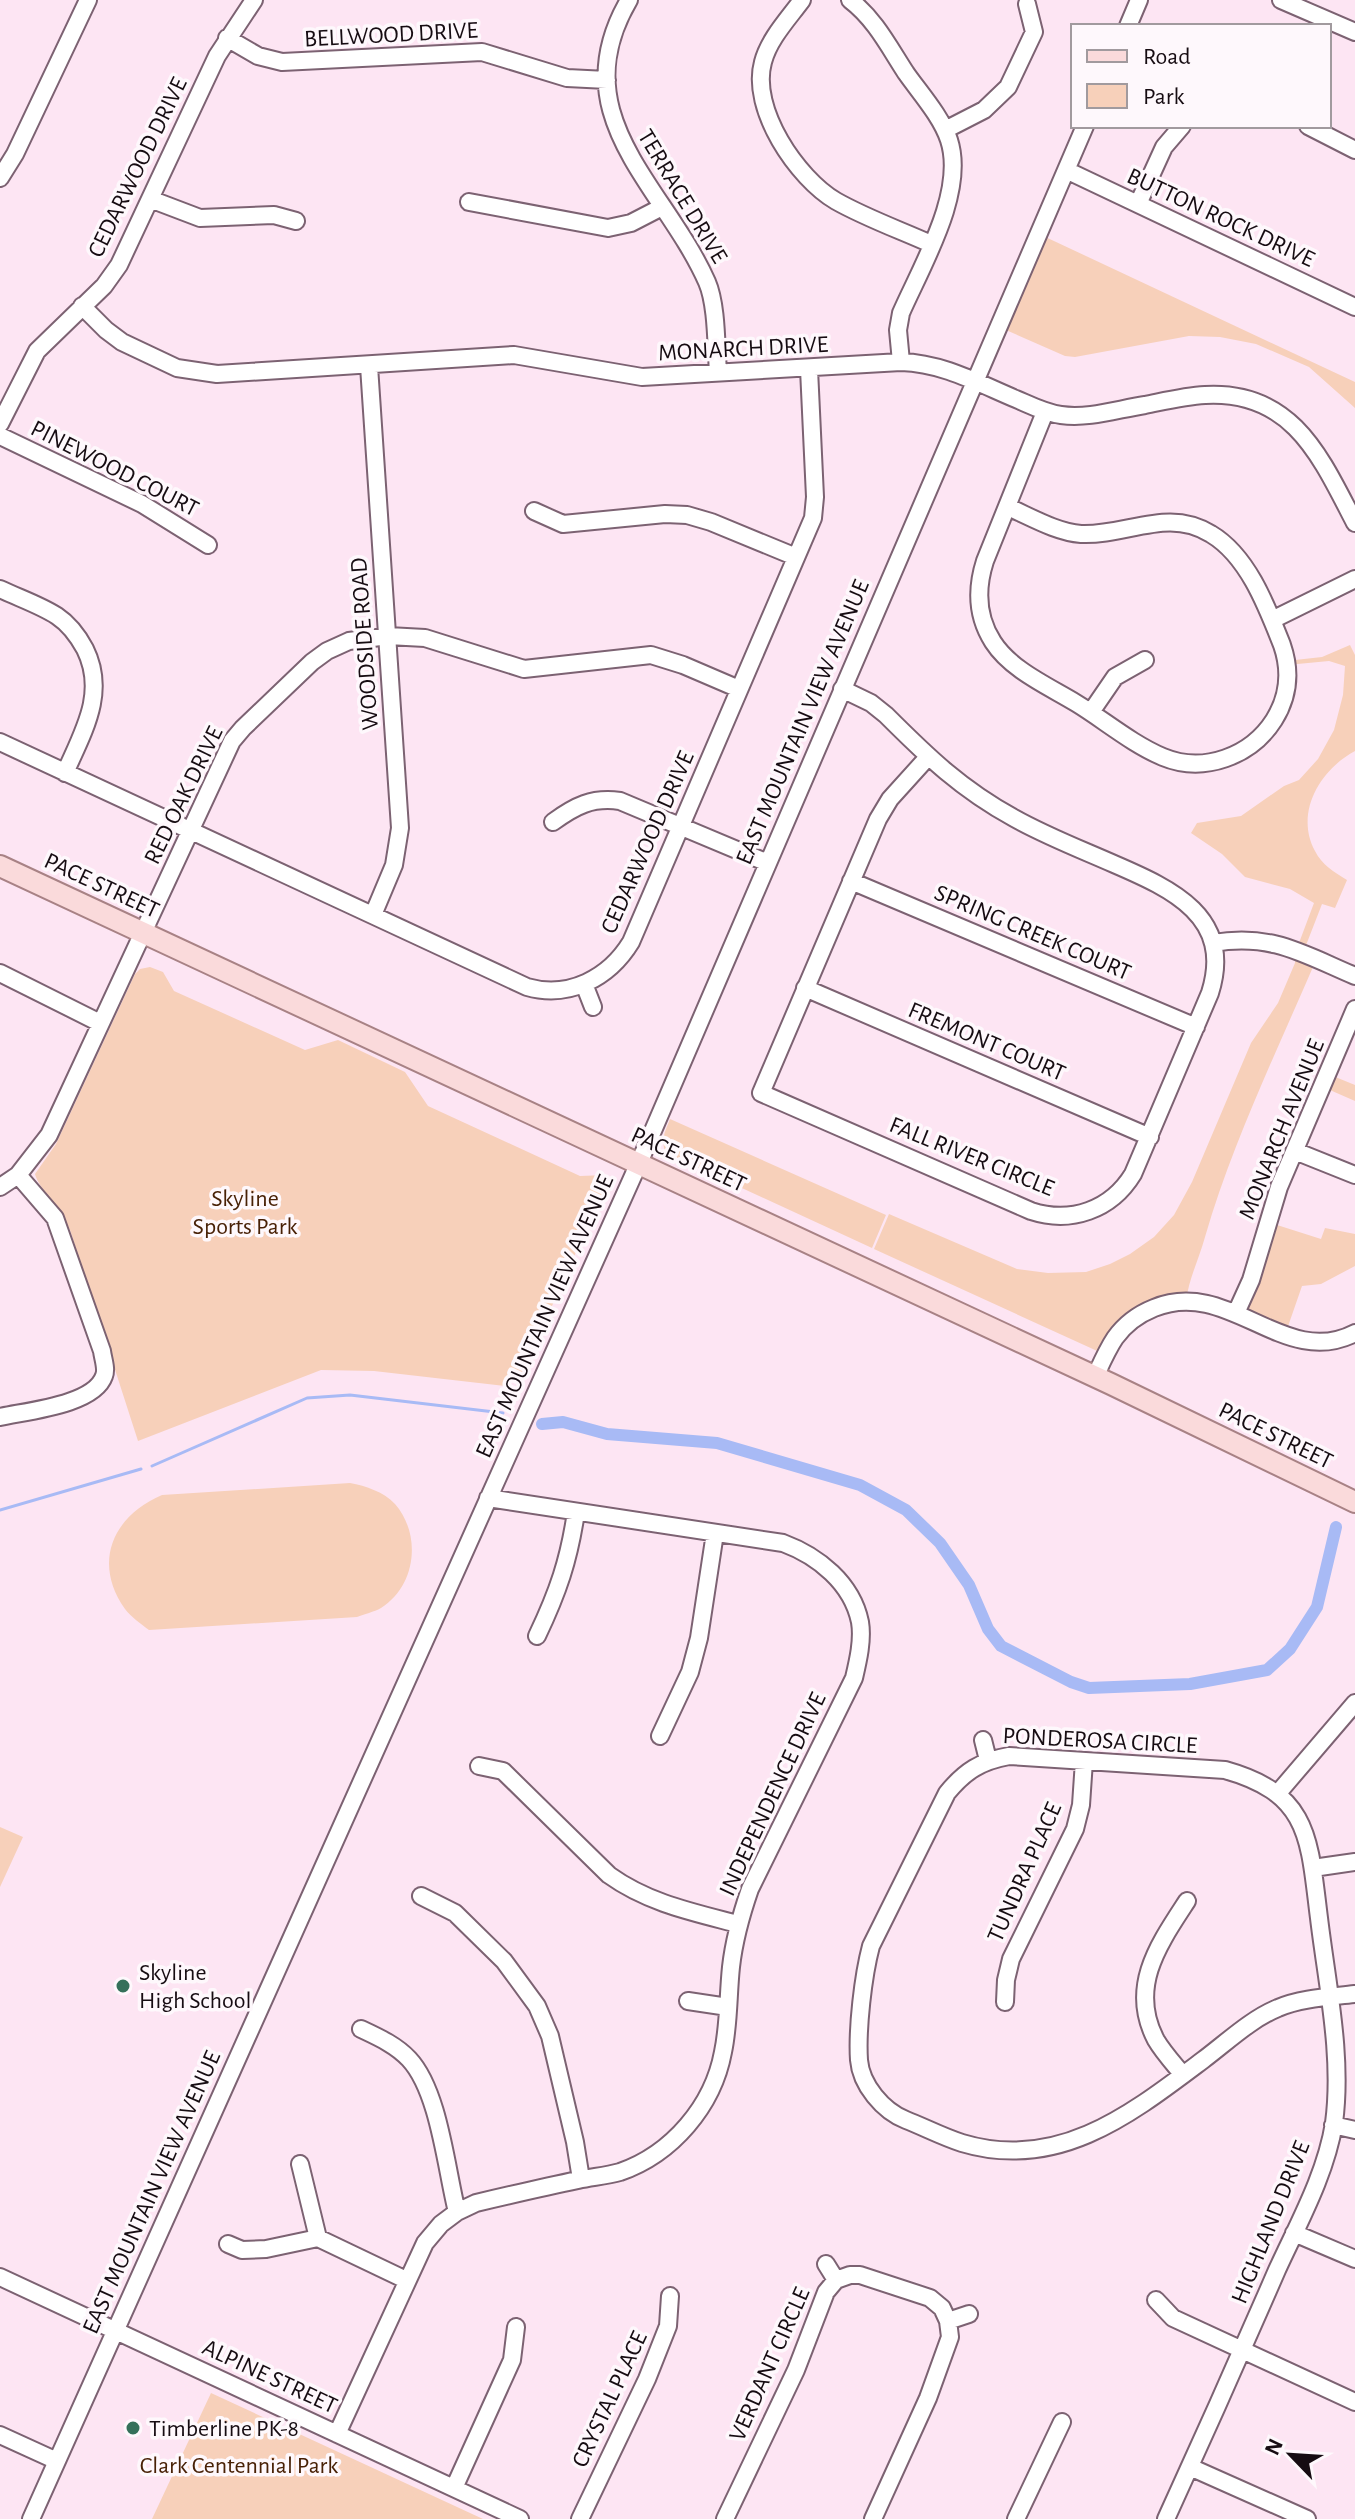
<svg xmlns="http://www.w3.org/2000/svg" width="1355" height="2519" font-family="'Alegreya Sans',sans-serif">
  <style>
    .green { fill: #f7d0ba }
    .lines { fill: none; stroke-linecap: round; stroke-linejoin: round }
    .stream { stroke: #a8baf5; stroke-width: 3 }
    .canal { stroke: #a8baf5; stroke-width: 12 }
    .minor-casing { stroke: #7c6272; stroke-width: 20 }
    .major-casing { stroke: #a88285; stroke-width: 24 }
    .minor { stroke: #fff; stroke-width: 16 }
    .major { stroke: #fadadb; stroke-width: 20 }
    .poi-dot { fill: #35705a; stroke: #fef8fc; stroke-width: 3 }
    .labels { text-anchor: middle; stroke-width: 7; stroke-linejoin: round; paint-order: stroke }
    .street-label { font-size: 24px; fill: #160c12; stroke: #fef8fc }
    .park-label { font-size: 24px; fill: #482106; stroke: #fef8fc }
    .poi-label { font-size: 24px; fill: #160c12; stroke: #fef8fc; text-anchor: start }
  </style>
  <rect width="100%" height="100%" fill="#fde5f3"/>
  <!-- green -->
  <path class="green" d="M 1039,234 L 1355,382 L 1355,408 L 1309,367 L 1256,344 L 1220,337 L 1189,336 L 1075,357 L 1065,356 L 999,327 Z
    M 1350,645 L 1355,655 L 1355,751 C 1321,769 1294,812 1315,851 C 1322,865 1334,872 1347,880 L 1335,908 L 1322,904 L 1303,953 L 1316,960 C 1277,1051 1233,1141 1205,1237 C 1199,1259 1189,1278 1186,1301 L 1157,1306 L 1106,1355 L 874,1249 L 889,1214 L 1017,1269 L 1048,1273 L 1086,1272 L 1110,1264 L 1130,1254 L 1154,1237 L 1174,1215 L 1192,1182 L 1251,1043 L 1278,1003 L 1295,963 L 1296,951 L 1314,903 L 1290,889 L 1245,877 L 1222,854 L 1191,833 L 1197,823 L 1241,816 L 1284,786 L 1299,780 L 1318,759 L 1334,730 L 1343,695 L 1345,666 L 1329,661 L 1287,665 L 1286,661 L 1322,657 Z
    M 150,967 L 163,972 L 174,991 L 305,1050 L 338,1040 L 405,1072 L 428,1106 L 580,1176 L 606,1175 L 609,1178 L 607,1183 L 522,1373 L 505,1386 L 374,1371 L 321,1370 L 138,1441 L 70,1230 C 62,1212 38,1187 35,1174 L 56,1144 L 135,974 L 140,969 Z
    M 1328,1074 L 1355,1085 L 1355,1101 L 1323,1087 Z
    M 670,1119 L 886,1215 L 872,1248 L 666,1153 C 660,1140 665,1132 670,1119 Z
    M 1268,1222 L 1321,1239 L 1325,1228 L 1355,1234 L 1355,1266 L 1321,1284 L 1302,1286 L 1285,1335 L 1236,1313 Z
    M 350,1483 C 366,1486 384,1492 395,1504 C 422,1535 416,1586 381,1608 C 374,1612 364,1614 357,1617 L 149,1630 C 141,1624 131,1617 125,1609 C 92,1562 113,1516 162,1495 Z
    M 0,1827 L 23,1837 L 0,1887 Z
    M 211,2393 L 483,2519 L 152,2519 Z"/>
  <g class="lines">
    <!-- stream -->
    <path class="stream" d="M 152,1466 L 307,1398 L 350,1395 L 503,1413
      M 0,1510 L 141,1469"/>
    <!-- canal -->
    <path class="canal" d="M 542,1424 L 563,1422 L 607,1434 L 717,1443 L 860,1485 L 906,1510 L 940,1543 L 969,1585 L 988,1629 L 1001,1646 L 1071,1682 L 1089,1688 L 1190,1684 L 1267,1670 L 1290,1649 L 1317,1607 L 1336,1527"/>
    <defs>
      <path id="minor" d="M 629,0 C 561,116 664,185 707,282 C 717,305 716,346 718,372
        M 802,0 C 788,19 769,39 763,62 C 750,109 797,178 836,201 C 866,218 900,230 931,244
        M 850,0 C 875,19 889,47 906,73 C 920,93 941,116 949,140 C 966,192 922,265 901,313 L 898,330 L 901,362
        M 1281,0 L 1355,32
        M 1128,26 L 1139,0
        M 227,38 L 258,56 L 282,62 L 482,52 L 567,78 L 607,80
        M 1308,126 L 1355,150
        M 945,130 L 984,110 L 1008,87 L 1034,32 L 1027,4
        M 1066,170 L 1355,307
        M 0,178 L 15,154 L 88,0
        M 150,199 L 200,218 L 274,215 L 296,221
        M 469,202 L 608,228 L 631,223 L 662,207
        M 1138,204 L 1164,147 L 1182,126
        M 82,306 L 106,330 L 122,342 L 177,368 L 217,374 L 514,355 L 642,377 L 901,362 C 942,363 978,383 1016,399 C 1030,405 1045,413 1061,415 C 1089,419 1118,409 1145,405 C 1165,401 1185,396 1205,395 C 1293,390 1321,458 1355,523
        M 369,366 L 400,828 L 394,865 L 373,915
        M 0,424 L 37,351 L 104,286 L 119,265 L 217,56 L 254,0
        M 0,436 L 142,504 L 208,545
        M 1008,507 C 1031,517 1056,532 1081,534 C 1127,536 1168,507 1211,534 C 1248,556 1267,607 1282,645 C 1291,671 1289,696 1274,720 C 1251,756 1204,774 1163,757 C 1132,744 1104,720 1076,703 C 1048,686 1011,670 993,642 C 977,617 976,589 985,561 L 1045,412
        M 534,511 L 563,524 L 665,514 L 687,515 L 711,522 L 796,557
        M 0,589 C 19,598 40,605 57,616 C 69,624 78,636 85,649 C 107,693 83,732 65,773
        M 1272,620 L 1355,579
        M 842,689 L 871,703 L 886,715 C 928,757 961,789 1014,818 C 1046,836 1080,849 1114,864 C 1172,889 1234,917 1210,993 L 1133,1174 C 1111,1210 1071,1224 1031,1211 L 761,1093 L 878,819 L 890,799 L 928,757
        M 1091,712 L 1115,677 L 1145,660
        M 0,742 L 527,987 C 569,999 609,978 631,942 L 813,518 L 815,497 L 809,369
        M 553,822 C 575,806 592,797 620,801 L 768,863
        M 851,881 L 1196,1027
        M 1213,943 C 1272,933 1303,954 1355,976
        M 0,973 L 100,1023
        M 584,984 L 593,1007
        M 805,988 L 1150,1137
        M 1295,1151 L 1355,1175
        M 0,1187 L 18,1175 L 49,1135 L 232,741 L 243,728 L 312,662 L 327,651 L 349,641 L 388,636 L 425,638 L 524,669 L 651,655 L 683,665 L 739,689
        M 1236,1313 L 1251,1280 L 1279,1187 L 1355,1009
        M 1095,1377 C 1101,1364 1107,1350 1115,1338 C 1125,1324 1139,1314 1154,1308 C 1229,1277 1284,1370 1355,1333
        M 0,1417 C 27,1411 94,1405 104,1376 C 107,1369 103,1359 102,1351 L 55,1218 L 18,1175
        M 537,1636 C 558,1592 569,1560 576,1512
        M 660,1736 L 690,1672 L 699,1638 L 715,1533
        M 983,1740 L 988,1760
        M 479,1766 L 503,1771 L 609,1875 C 648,1903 692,1912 738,1924
        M 1278,1793 L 1355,1703
        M 1313,1868 L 1355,1862
        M 421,1896 L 455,1913 L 504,1961 L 537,2006 L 550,2036 L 575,2142 L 581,2179
        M 688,2001 L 728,2007
        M 1005,2002 L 1006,1980 L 1011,1959 L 1075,1829 L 1081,1805 L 1084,1761
        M 361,2029 C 378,2037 396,2045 409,2059 C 439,2091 446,2168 457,2212
        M 1183,2075 C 1174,2064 1163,2052 1156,2040 C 1128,1987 1159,1944 1187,1901
        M 1333,2125 L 1355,2130
        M 300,2164 L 318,2238
        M 1294,2233 L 1355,2259
        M 228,2244 L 242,2250 L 266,2249 L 318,2238 L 406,2280
        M 826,2264 L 836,2280
        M 0,2277 L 520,2519
        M 1156,2300 L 1173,2318 L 1355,2402
        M 948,2321 L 969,2314
        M 337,2434 L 425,2243 L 441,2224 L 457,2212 L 476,2203 C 510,2195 544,2187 578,2180 C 591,2177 606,2176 620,2172 C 672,2154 713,2106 723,2052 C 729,2024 728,1995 731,1967 C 734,1940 741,1915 750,1889 L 854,1678 C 858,1661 863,1640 860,1622 C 852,1583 818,1556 783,1543 L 488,1498
        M 0,2435 L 57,2461
        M 1190,2467 L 1307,2519
        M 454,2488 L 512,2360 L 516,2327
        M 31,2519 L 646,1147 L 1085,126
        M 580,2519 L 647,2379 L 668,2326 L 670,2296
        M 725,2519 L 796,2370 L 826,2292 L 836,2280 L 850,2275 L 860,2275 L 930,2298 L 942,2308 L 948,2321 L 950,2337 L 928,2398 L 873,2519
        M 1016,2519 L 1062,2422
        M 1166,2519 C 1204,2436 1241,2353 1277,2270 C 1298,2224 1326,2174 1334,2123 C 1343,2056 1327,1985 1319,1918 C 1309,1840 1311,1794 1225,1770 L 1009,1756 C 981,1761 965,1771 947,1793 L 871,1946 C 863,1976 857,2029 859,2060 C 861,2085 883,2111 906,2120 C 924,2127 943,2137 962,2143 C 1058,2172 1131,2114 1203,2060 C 1227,2042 1251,2019 1278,2008 C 1301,1998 1330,1997 1355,1994"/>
      <path id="major" d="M 0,866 L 1111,1384 L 1355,1502"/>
    </defs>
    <!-- minor casing -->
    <use href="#minor" class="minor-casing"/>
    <!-- major casing -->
    <use href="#major" class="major-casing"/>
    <!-- minor -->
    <use href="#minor" class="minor"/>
    <!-- major -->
    <use href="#major" class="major"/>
  </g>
  <!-- markers -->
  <g class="poi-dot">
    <circle cx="123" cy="1986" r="8"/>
    <circle cx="133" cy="2428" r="8"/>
  </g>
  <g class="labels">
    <!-- street labels -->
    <g class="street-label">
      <text transform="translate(391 34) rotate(-3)" y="8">BELLWOOD DRIVE</text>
      <text transform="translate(137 167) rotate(-64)" y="8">CEDARWOOD DRIVE</text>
      <text transform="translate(683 196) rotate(59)" y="8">TERRACE DRIVE</text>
      <text transform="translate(1221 217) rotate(25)" y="8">BUTTON ROCK DRIVE</text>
      <text transform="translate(743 348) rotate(-3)" y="8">MONARCH DRIVE</text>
      <text transform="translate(115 468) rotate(27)" y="8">PINEWOOD COURT</text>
      <text transform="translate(364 644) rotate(-94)" y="8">WOODSIDE ROAD</text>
      <text transform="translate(802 722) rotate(-67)" y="8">EAST MOUNTAIN VIEW AVENUE</text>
      <text transform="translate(183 795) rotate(-64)" y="8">RED OAK DRIVE</text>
      <text transform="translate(647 842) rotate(-66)" y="8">CEDARWOOD DRIVE</text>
      <text transform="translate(102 885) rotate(25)" y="8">PACE STREET</text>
      <text transform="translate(1033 932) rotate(23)" y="8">SPRING CREEK COURT</text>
      <text transform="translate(987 1041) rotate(23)" y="8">FREMONT COURT</text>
      <text transform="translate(1281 1129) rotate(-68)" y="8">MONARCH AVENUE</text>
      <text transform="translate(972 1156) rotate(22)" y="8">FALL RIVER CIRCLE</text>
      <text transform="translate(689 1159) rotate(25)" y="8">PACE STREET</text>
      <text transform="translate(544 1316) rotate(-66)" y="8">EAST MOUNTAIN VIEW AVENUE</text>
      <text transform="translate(1276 1435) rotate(26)" y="8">PACE STREET</text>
      <text transform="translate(1100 1740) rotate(3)" y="8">PONDEROSA CIRCLE</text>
      <text transform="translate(772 1794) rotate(-65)" y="8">INDEPENDENCE DRIVE</text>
      <text transform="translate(1024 1872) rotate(-66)" y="8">TUNDRA PLACE</text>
      <text transform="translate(151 2192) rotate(-66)" y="8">EAST MOUNTAIN VIEW AVENUE</text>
      <text transform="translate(1270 2222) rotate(-68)" y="8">HIGHLAND DRIVE</text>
      <text transform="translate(769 2364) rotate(-66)" y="8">VERDANT CIRCLE</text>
      <text transform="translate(270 2376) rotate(25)" y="8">ALPINE STREET</text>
      <text transform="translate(609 2399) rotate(-65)" y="8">CRYSTAL PLACE</text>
    </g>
    <!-- park labels -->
    <g class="park-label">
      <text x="245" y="1206">Skyline<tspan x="245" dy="28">Sports Park</tspan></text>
      <text x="239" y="2473">Clark Centennial Park</text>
    </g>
    <!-- poi labels -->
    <g class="poi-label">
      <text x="139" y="1980">Skyline<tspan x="139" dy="28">High School</tspan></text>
      <text x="149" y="2436">Timberline PK-8</text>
    </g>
  </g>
  <!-- legend -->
  <rect x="1071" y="24" width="260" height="104" fill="#fef8fc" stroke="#a19a9e" stroke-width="2"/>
  <rect x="1087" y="50" width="40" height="12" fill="#fadadb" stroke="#a19a9e" stroke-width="2"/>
  <text x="1143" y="64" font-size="24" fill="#160c12">Road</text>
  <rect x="1087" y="84" width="40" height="24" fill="#f7d0ba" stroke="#a19a9e" stroke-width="2"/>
  <text x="1143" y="104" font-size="24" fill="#160c12">Park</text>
  <!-- north arrow -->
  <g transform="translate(1291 2455) rotate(295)" stroke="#fef8fc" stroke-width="6" paint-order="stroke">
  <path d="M0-6L14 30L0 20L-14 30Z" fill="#160c12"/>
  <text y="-12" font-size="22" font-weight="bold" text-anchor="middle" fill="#160c12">N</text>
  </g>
</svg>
